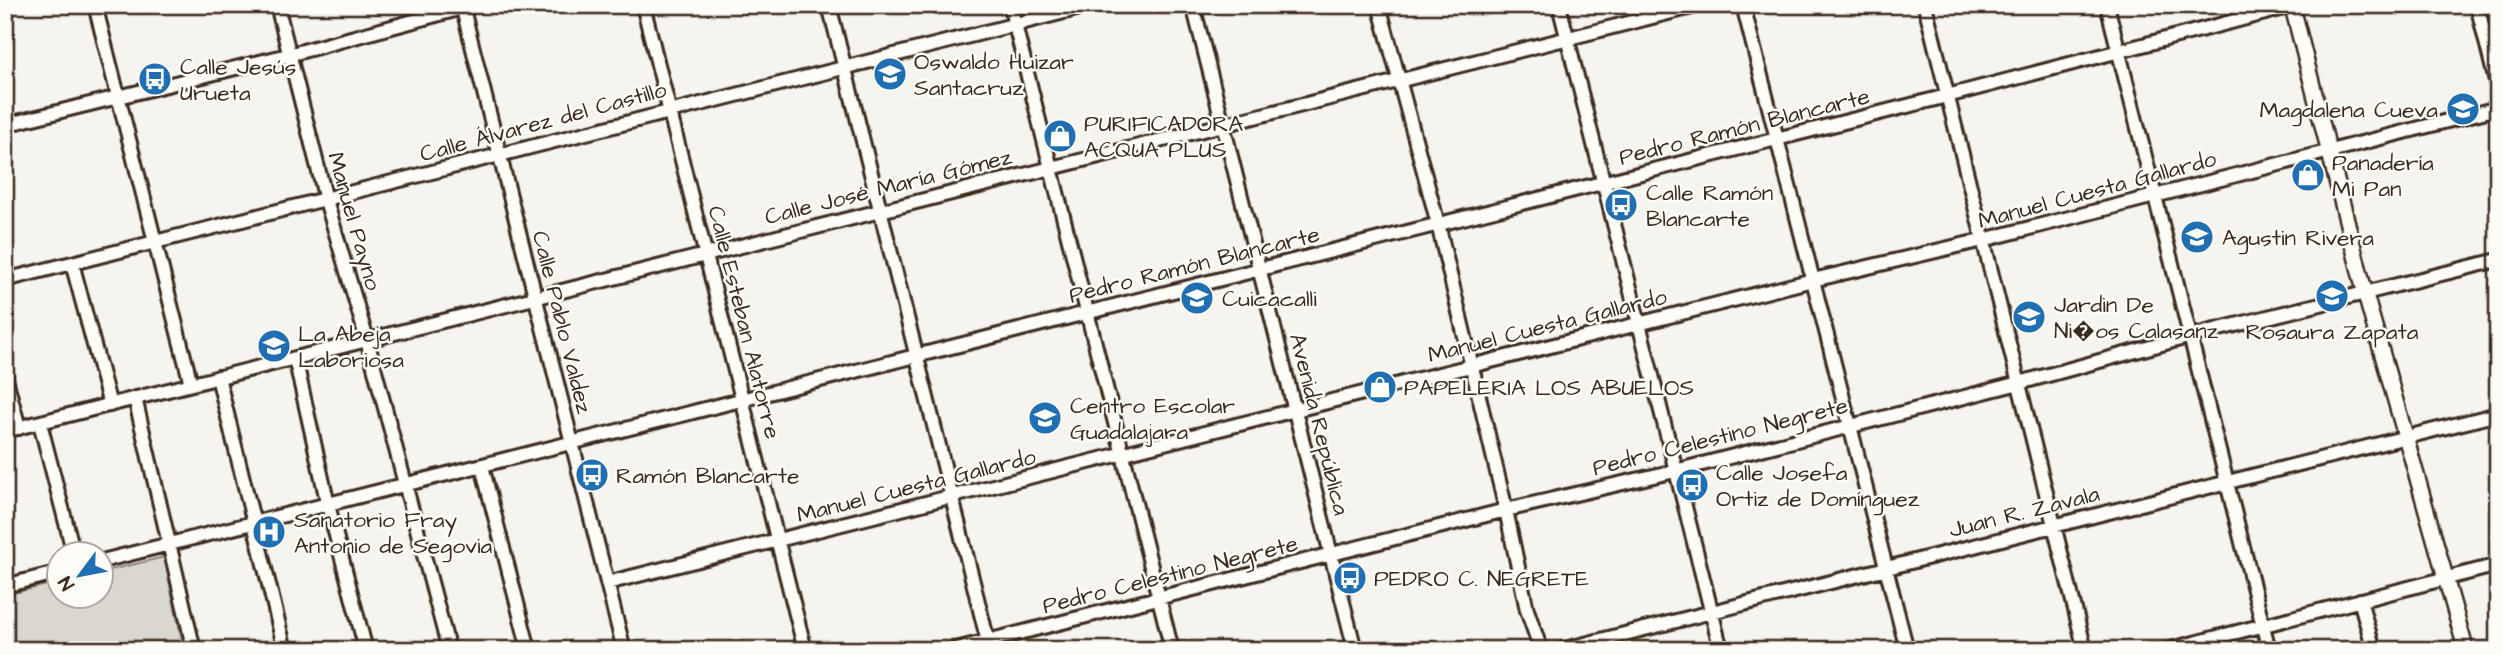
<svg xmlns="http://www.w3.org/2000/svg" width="2503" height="655" font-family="'Architects Daughter',sans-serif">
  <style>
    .green { fill: #dad6d0; stroke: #8a8077; stroke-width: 2 }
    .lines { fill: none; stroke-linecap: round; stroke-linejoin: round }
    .minor-casing { stroke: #3b2a1e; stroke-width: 18 }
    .major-casing { stroke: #3b2a1e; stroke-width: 19 }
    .minor { stroke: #fdfcf7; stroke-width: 12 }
    .major { stroke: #fdfcf7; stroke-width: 14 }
    .labels { text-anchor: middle; stroke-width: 5; stroke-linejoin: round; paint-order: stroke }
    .poi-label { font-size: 23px; fill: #3b2a1e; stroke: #fdfcf7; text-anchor: start }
    .street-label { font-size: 23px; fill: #3b2a1e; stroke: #fdfcf7 }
  </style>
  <rect width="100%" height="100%" fill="#f5f4ee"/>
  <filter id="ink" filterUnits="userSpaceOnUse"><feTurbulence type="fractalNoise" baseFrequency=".0143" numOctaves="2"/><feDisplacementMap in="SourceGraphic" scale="14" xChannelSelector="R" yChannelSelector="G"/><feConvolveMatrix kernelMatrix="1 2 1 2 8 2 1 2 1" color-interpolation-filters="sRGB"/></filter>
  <g filter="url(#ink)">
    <!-- green -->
    <path class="green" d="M 164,557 L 184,650 L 6,650 L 5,595 L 59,582 L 60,596 L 102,596 L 102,572 Z"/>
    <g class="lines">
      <defs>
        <path id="minor" d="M 95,5 L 191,384
          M 277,5 L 326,200 L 367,340 L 449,650
          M 462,5 L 624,650
          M 643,5 L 805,650
          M 829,5 L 990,650
          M 1010,5 L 1172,650
          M 1193,5 L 1355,650
          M 1379,5 L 1438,224 L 1506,510 L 1527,610 L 1541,650
          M 1559,5 L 1721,650
          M 1743,5 L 1907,650
          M 1925,5 L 2085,650
          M 2107,5 L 2269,650
          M 2477,5 L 2498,90
          M 5,125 L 288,55 L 473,5
          M 72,263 L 110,405
          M 5,280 L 1092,5
          M 295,358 L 328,505 L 366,650
          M 5,375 L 19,428
          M 218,377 L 285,650
          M 135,398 L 194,650
          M 40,423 L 74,554
          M 5,431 L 1700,5
          M 482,466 L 529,650
          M 102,561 L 1947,96 L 2296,5
          M 607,583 L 1813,280 L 1983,240 L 2498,108
          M 5,586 L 60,572
          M 2360,600 L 2374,650
          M 952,650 L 1506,510 L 1675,471 L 2019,383 L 2191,336 L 2498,260
          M 1561,650 L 2498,414
          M 2167,650 L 2498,565"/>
        <path id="major" d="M 2292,5 L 2365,293 L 2466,650"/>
      </defs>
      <!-- minor casing -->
      <use href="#minor" class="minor-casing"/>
      <!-- major casing -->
      <use href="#major" class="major-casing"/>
      <!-- minor -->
      <use href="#minor" class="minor"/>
      <!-- major -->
      <use href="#major" class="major"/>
    </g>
  </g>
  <!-- icons -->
  <defs>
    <symbol id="school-disc" viewBox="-11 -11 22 22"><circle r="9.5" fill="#1f6fb2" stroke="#fdfcf7"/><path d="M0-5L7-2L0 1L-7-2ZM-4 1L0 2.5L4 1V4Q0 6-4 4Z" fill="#fff"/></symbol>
    <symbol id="bus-disc" viewBox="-11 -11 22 22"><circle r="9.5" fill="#1f6fb2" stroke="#fdfcf7"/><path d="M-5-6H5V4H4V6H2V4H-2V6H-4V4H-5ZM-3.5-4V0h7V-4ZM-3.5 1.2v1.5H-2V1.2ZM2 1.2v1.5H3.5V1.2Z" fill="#fff"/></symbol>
    <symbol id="shop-disc" viewBox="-11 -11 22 22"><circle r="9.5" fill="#1f6fb2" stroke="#fdfcf7"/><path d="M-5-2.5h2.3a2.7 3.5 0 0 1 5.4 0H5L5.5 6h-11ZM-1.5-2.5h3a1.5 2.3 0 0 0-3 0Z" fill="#fff"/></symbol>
    <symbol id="hospital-disc" viewBox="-11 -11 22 22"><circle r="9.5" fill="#1f6fb2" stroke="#fdfcf7"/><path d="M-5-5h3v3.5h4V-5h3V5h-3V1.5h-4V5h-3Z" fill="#fff"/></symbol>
  </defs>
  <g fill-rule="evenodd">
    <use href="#school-disc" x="871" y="55" width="38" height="38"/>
    <use href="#bus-disc" x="136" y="60" width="38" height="38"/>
    <use href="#school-disc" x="2444" y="90" width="38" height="38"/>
    <use href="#shop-disc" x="1041" y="117" width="38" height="38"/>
    <use href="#shop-disc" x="2289" y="156" width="38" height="38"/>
    <use href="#bus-disc" x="1602" y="186" width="38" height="38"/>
    <use href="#school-disc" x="2178" y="218" width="38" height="38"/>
    <use href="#school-disc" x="2313" y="277" width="38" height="38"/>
    <use href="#school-disc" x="1178" y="279" width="38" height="38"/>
    <use href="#school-disc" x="2010" y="298" width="38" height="38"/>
    <use href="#school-disc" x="255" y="327" width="38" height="38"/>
    <use href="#shop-disc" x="1361" y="368" width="38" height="38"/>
    <use href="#school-disc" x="1026" y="399" width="38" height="38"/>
    <use href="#bus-disc" x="573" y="456" width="38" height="38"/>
    <use href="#bus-disc" x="1673" y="466" width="38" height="38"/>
    <use href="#hospital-disc" x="250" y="513" width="38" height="38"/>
    <use href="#bus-disc" x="1331" y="559" width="38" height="38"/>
  </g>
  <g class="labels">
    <!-- poi labels -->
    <g class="poi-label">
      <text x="914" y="69">Oswaldo Huizar<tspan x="914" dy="26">Santacruz</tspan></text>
      <text x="180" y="74">Calle Jesús<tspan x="180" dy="26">Urueta</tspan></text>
      <text x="2438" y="117" text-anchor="end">Magdalena Cueva</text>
      <text x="1084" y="131">PURIFICADORA<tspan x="1084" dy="26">ACQUA PLUS</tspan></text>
      <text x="2332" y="170">Panadería<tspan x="2332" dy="26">Mi Pan</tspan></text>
      <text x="1646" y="200">Calle Ramón<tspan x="1646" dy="26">Blancarte</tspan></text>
      <text x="2222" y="245">Agustin Rivera</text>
      <text x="1222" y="306">Cuicacalli</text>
      <text x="2054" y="312">Jardin De<tspan x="2054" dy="26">Ni�os Calasanz</tspan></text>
      <text x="2332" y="339" text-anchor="middle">Rosaura Zapata</text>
      <text x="298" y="341">La Abeja<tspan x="298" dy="26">Laboriosa</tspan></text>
      <text x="1404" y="395">PAPELERIA LOS ABUELOS</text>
      <text x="1070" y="413">Centro Escolar<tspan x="1070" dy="26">Guadalajara</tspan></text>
      <text x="1716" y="480">Calle Josefa<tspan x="1716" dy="26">Ortiz de Domínguez</tspan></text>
      <text x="616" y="483">Ramón Blancarte</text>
      <text x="294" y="527">Sanatorio Fray<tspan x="294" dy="26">Antonio de Segovia</tspan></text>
      <text x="1374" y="586">PEDRO C. NEGRETE</text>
    </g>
    <!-- street labels -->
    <g class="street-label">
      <text transform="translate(543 121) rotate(-15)" y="8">Calle Álvarez del Castillo</text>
      <text transform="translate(1744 126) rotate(-14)" y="8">Pedro Ramón Blancarte</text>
      <text transform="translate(888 186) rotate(-14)" y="8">Calle José María Gómez</text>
      <text transform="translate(2097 189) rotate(-15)" y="8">Manuel Cuesta Gallardo</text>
      <text transform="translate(355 221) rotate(74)" y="8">Manuel Payno</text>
      <text transform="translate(1194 264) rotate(-14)" y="8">Pedro Ramón Blancarte</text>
      <text transform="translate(563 322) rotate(76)" y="8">Calle Pablo Valdez</text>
      <text transform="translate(745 322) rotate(76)" y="8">Calle Esteban Alatorre</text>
      <text transform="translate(1547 325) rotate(-14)" y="8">Manuel Cuesta Gallardo</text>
      <text transform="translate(1320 424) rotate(76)" y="8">Avenida República</text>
      <text transform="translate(1720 436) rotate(-14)" y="8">Pedro Celestino Negrete</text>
      <text transform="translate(916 485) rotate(-14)" y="8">Manuel Cuesta Gallardo</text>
      <text transform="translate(2024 511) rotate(-14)" y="8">Juan R. Zavala</text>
      <text transform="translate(1170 574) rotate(-14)" y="8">Pedro Celestino Negrete</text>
    </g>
  </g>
  <!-- margin -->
  <rect width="2503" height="655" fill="none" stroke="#fdfcf7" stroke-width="28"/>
  <rect x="14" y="14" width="2475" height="627" fill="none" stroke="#3b2a1e" stroke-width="2.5" filter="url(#ink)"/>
  <!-- north arrow -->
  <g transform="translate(80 575) rotate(238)"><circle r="33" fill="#fdfcf7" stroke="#afa8a0" stroke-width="2"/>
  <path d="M0-5L12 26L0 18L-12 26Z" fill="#1f6fb2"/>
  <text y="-10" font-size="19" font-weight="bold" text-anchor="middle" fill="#3b2a1e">N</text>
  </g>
</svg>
